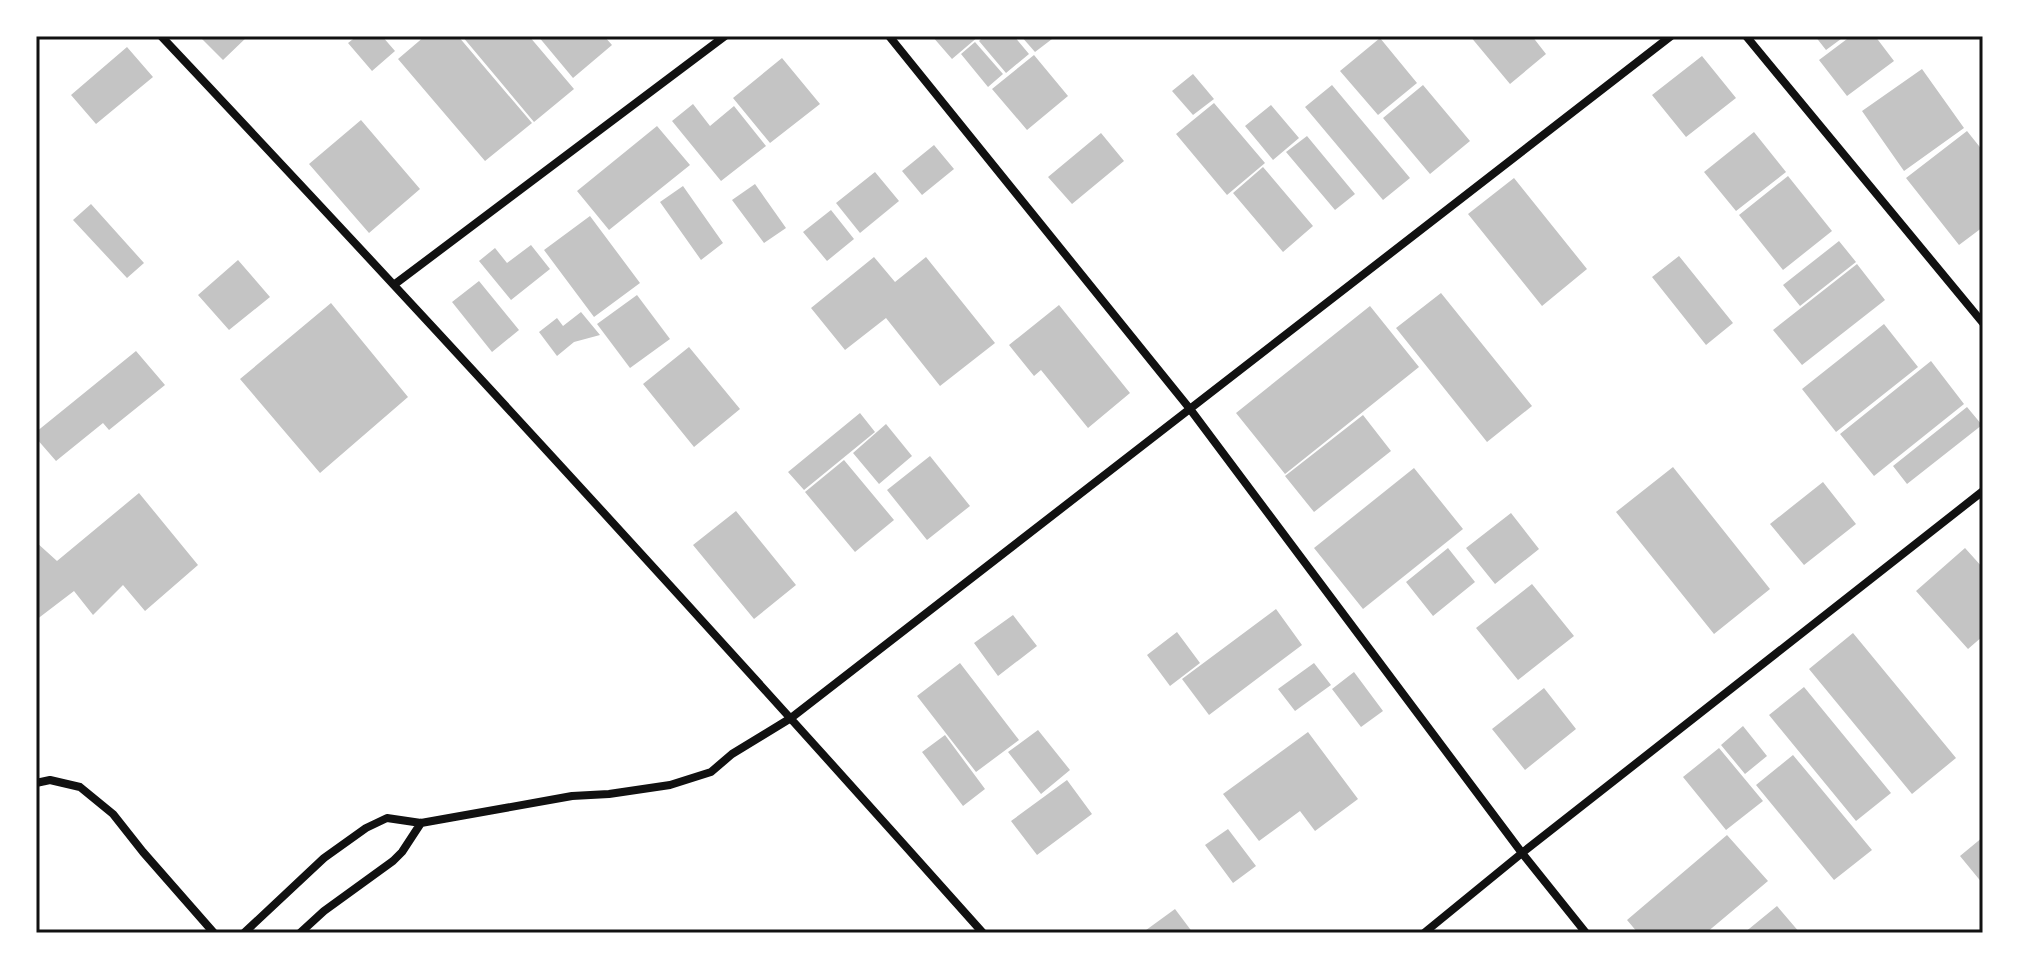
<svg xmlns="http://www.w3.org/2000/svg" width="2019" height="969" font-family="Cabin,sans-serif">
  <style>
    .building { fill: #c4c4c4 }
    .lines { fill: none; stroke-linecap: round; stroke-linejoin: round }
    .minor { stroke: #111; stroke-width: 8 }
    .neatline { fill: none; stroke: #111; stroke-width: 3 }
  </style>
  <rect width="100%" height="100%" fill="#fff"/>
  <!-- building -->
  <path class="building" d="M 199,36 L 248,36 L 223,60 Z
    M 357,36 L 382,36 L 395,51 L 372,71 L 348,43 Z
    M 425,36 L 458,36 L 532,123 L 485,161 L 398,59 Z
    M 462,36 L 529,36 L 574,89 L 534,122 Z
    M 538,36 L 604,36 L 612,45 L 573,78 Z
    M 932,36 L 979,36 L 952,59 Z
    M 984,36 L 1014,36 L 1029,54 L 1006,73 L 979,41 Z
    M 1021,36 L 1056,36 L 1035,52 Z
    M 1470,36 L 1532,36 L 1546,54 L 1510,84 Z
    M 1815,36 L 1845,36 L 1826,50 Z
    M 1851,36 L 1875,36 L 1894,61 L 1847,96 L 1819,60 Z
    M 1380,38 L 1417,83 L 1378,115 L 1340,71 Z
    M 975,42 L 1003,74 L 988,87 L 961,54 Z
    M 127,47 L 153,77 L 96,124 L 71,95 Z
    M 1034,55 L 1068,96 L 1027,130 L 992,89 Z
    M 1702,56 L 1736,98 L 1686,137 L 1652,95 Z
    M 782,58 L 820,104 L 770,143 L 733,98 Z
    M 1922,69 L 1964,128 L 1904,171 L 1862,111 Z
    M 1193,74 L 1214,99 L 1193,115 L 1172,91 Z
    M 1332,85 L 1410,178 L 1383,200 L 1305,107 Z
    M 1423,85 L 1470,141 L 1430,174 L 1383,118 Z
    M 1214,103 L 1265,163 L 1227,195 L 1176,134 Z
    M 693,104 L 710,126 L 734,106 L 766,146 L 721,181 L 672,121 Z
    M 1271,105 L 1299,138 L 1273,160 L 1245,126 Z
    M 361,120 L 420,189 L 369,233 L 309,164 Z
    M 657,126 L 690,165 L 609,230 L 577,191 Z
    M 1967,131 L 1983,151 L 1983,227 L 1959,245 L 1906,178 Z
    M 1754,132 L 1786,172 L 1736,211 L 1704,172 Z
    M 1101,133 L 1124,161 L 1072,204 L 1048,177 Z
    M 1307,136 L 1355,194 L 1335,210 L 1286,152 Z
    M 934,145 L 954,169 L 922,195 L 902,171 Z
    M 1263,167 L 1313,226 L 1283,252 L 1233,193 Z
    M 875,172 L 899,201 L 860,233 L 836,203 Z
    M 1788,176 L 1832,231 L 1783,270 L 1739,215 Z
    M 1514,178 L 1587,269 L 1542,306 L 1468,214 Z
    M 755,184 L 786,228 L 764,243 L 732,200 Z
    M 683,186 L 723,243 L 701,260 L 660,202 Z
    M 91,204 L 144,263 L 127,278 L 73,220 Z
    M 831,210 L 854,239 L 827,261 L 803,232 Z
    M 590,216 L 640,283 L 594,317 L 544,250 Z
    M 1839,241 L 1856,262 L 1800,306 L 1783,285 Z
    M 531,245 L 550,269 L 511,300 L 479,261 L 495,248 L 507,263 Z
    M 1679,256 L 1733,323 L 1706,345 L 1652,277 Z
    M 874,257 L 895,282 L 926,257 L 995,343 L 940,386 L 886,318 L 845,350 L 811,308 Z
    M 238,260 L 270,297 L 229,330 L 198,295 Z
    M 1857,264 L 1885,300 L 1802,365 L 1773,330 Z
    M 479,281 L 519,330 L 492,352 L 452,302 Z
    M 1441,293 L 1532,406 L 1487,442 L 1396,328 Z
    M 637,295 L 670,339 L 630,368 L 597,324 Z
    M 331,303 L 408,397 L 320,473 L 240,379 Z
    M 1059,305 L 1130,393 L 1088,428 L 1041,370 L 1034,376 L 1009,345 Z
    M 1370,306 L 1419,367 L 1285,474 L 1236,413 Z
    M 581,312 L 600,335 L 574,342 L 557,356 L 539,332 L 557,318 L 563,326 Z
    M 1884,324 L 1918,367 L 1836,432 L 1802,389 Z
    M 689,347 L 740,409 L 694,447 L 643,384 Z
    M 136,351 L 165,385 L 109,430 L 103,423 L 56,461 L 36,438 L 36,432 Z
    M 1931,361 L 1964,404 L 1874,476 L 1840,434 Z
    M 1967,407 L 1982,425 L 1907,484 L 1893,466 Z
    M 860,413 L 875,432 L 804,490 L 788,472 Z
    M 1363,415 L 1391,451 L 1314,512 L 1285,476 Z
    M 886,424 L 912,456 L 879,484 L 853,453 Z
    M 930,456 L 970,506 L 927,540 L 887,490 Z
    M 844,460 L 894,520 L 855,552 L 805,492 Z
    M 1673,467 L 1770,589 L 1714,634 L 1616,512 Z
    M 1414,468 L 1463,529 L 1363,609 L 1314,548 Z
    M 1823,482 L 1856,524 L 1804,565 L 1770,524 Z
    M 139,493 L 198,565 L 145,611 L 123,585 L 93,615 L 74,591 L 36,620 L 36,542 L 57,561 Z
    M 736,511 L 796,585 L 754,619 L 693,545 Z
    M 1511,513 L 1539,549 L 1495,584 L 1466,548 Z
    M 1448,548 L 1475,582 L 1433,616 L 1406,582 Z
    M 1965,548 L 1983,568 L 1983,636 L 1968,649 L 1916,591 Z
    M 1532,584 L 1574,636 L 1518,680 L 1476,628 Z
    M 1276,609 L 1302,645 L 1209,715 L 1182,679 Z
    M 1013,615 L 1037,646 L 998,676 L 974,643 Z
    M 1177,632 L 1200,663 L 1170,686 L 1147,655 Z
    M 1853,633 L 1956,758 L 1912,794 L 1809,669 Z
    M 960,663 L 1019,740 L 976,772 L 917,696 Z
    M 1314,663 L 1331,685 L 1295,711 L 1278,689 Z
    M 1354,672 L 1383,711 L 1361,727 L 1332,689 Z
    M 1804,687 L 1891,793 L 1856,821 L 1769,715 Z
    M 1544,688 L 1576,729 L 1525,770 L 1492,729 Z
    M 1743,726 L 1767,756 L 1745,774 L 1721,745 Z
    M 1038,730 L 1070,770 L 1041,794 L 1008,752 Z
    M 1308,732 L 1358,799 L 1315,831 L 1300,811 L 1259,841 L 1223,794 Z
    M 945,735 L 985,789 L 963,806 L 922,752 Z
    M 1719,748 L 1763,801 L 1726,830 L 1683,777 Z
    M 1793,755 L 1872,850 L 1834,880 L 1756,785 Z
    M 1067,780 L 1092,814 L 1037,855 L 1011,821 Z
    M 1228,829 L 1256,866 L 1233,883 L 1205,845 Z
    M 1727,835 L 1768,881 L 1706,933 L 1638,933 L 1627,920 Z
    M 1983,837 L 1983,884 L 1960,856 Z
    M 1777,906 L 1800,933 L 1744,933 Z
    M 1175,909 L 1193,933 L 1142,933 Z"/>
  <g class="lines">
    <!-- minor -->
    <path class="minor" d="M 161,36 C 439,331 713,630 983,933
      M 889,36 L 1190,409 L 1522,853 L 1586,933
      M 1746,36 L 1983,323
      M 395,284 L 725,36
      M 36,783 L 50,780 L 80,787 L 113,814 L 143,852 L 214,933
      M 244,933 L 324,858 L 366,828 L 387,818 L 421,823 L 572,796 L 609,794 L 670,785 L 711,772 L 732,754 L 791,718 L 1671,36
      M 300,933 L 324,911 L 393,861 L 402,852 L 421,823
      M 1424,933 L 1522,853 L 1983,491"/>
  </g>
  <!-- border -->
  <rect width="2019" height="969" fill="none" stroke="#ffffff" stroke-width="76"/>
  <rect x="38" y="38" width="1943" height="893" class="neatline"/>
</svg>
